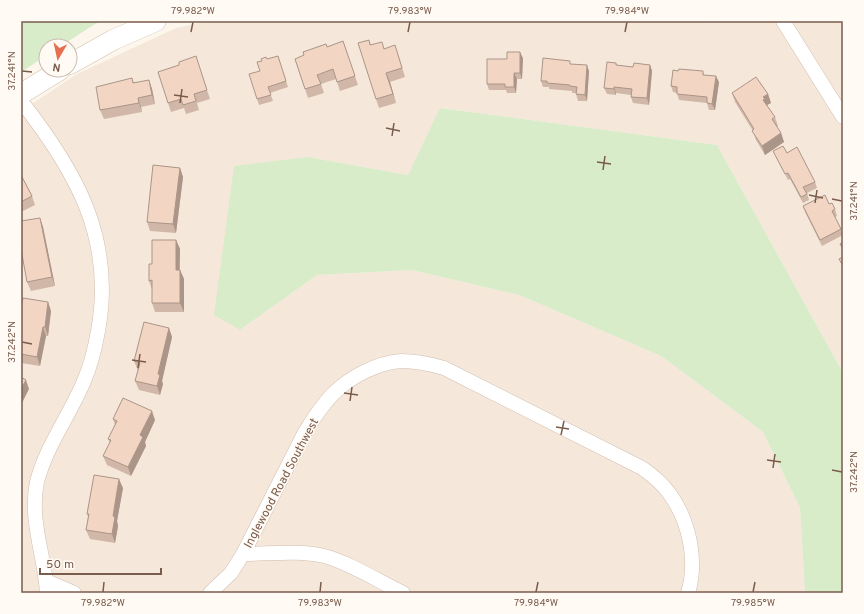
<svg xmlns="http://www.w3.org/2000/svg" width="864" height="614" font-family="Overpass,sans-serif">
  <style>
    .residential { fill: #f5e8da }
    .green { fill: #d8ecc9 }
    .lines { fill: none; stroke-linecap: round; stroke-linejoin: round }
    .street-casing { stroke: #d1beb0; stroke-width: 15 }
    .secondary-casing { stroke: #d6c0b0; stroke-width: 21 }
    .street { stroke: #fff; stroke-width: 14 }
    .secondary { stroke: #fff; stroke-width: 20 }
    .wall { fill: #d1b7a8 }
    .shaded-wall { fill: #aa9588 }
    .building { fill: #f3d5c3; stroke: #aa9588 }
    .ticks { fill: none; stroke: #7a5c4d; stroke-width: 1.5 }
    .labels { text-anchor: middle; stroke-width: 3; stroke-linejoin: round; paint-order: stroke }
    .street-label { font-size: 12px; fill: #7a5c4d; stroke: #fffaf3 }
    .neatline { fill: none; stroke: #7a5c4d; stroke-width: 1.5 }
    .ticks-label { font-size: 10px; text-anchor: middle; fill: #7a5c4d }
  </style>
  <rect width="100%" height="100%" fill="#fdf6ec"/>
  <!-- residential -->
  <path class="residential" d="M 208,21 L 698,21 L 709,23 L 743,21 L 843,21 L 843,373 L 717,145 L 441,108 L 408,175 L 308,157 L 240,330 L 317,275 L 412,270 L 519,295 L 661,356 L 763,432 L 800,508 L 805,593 L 21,593 L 21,111 L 77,74 L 176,28 Z"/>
  <!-- green -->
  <path class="green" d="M 21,21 L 102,21 L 95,24 L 61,46 L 46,46 L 46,56 L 21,72 Z
    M 440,108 L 717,145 L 843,373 L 843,593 L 805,593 L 800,508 L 763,432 L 661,356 L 519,295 L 412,270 L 317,275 L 240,330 L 214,315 L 234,166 L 308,157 L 408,175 Z"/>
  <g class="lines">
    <defs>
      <path id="street" d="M 783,21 L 843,117
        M 21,101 C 76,171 115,239 98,331 C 95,348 91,365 84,381 C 70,415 46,446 37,482 C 29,520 45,556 47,593
        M 243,554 C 270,554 298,550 324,556 C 348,562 380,582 403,593
        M 46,581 L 74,593
        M 210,593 L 231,573 L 243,554 L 305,432 C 314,418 323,403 335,392 C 352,376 377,363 401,361 C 415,361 430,364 444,368 L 642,468 C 652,475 662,483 669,493 C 689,520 698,560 688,593"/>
      <path id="secondary" d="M 70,64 L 113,40 L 156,21
        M 21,94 L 60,70"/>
    </defs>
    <!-- street casing -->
    <use href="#street" class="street-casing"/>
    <!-- secondary casing -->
    <use href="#secondary" class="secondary-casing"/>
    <!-- street -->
    <use href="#street" class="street"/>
    <!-- secondary -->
    <use href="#secondary" class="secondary"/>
  </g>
  <!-- wall -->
  <path class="wall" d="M 369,40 L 371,45 L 384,49 L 398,54 L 405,77 L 390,82 L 396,103 L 379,108 L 376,99 Z
    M 343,41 L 358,85 L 340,91 L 336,79 L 321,84 L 324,93 L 308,98 L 295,59 Z
    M 196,56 L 210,99 L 197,103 L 199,110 L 186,114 L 184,108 L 171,112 L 168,103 L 179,65 Z
    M 278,56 L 288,87 L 270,93 L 273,101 L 259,105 L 257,99 L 262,61 Z
    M 523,58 L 522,79 L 517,79 L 516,93 L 507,93 L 506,90 L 489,90 L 487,84 L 507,59 Z
    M 616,63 L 617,65 L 633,67 L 650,65 L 652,71 L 649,105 L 633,103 L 631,97 L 631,95 L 616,93 L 616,95 L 607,94 L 604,88 Z
    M 571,64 L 589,71 L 587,101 L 578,101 L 576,94 L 576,93 L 572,93 L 572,91 L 549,89 L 549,87 L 543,87 L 541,81 Z
    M 678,71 L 703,71 L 704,75 L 719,82 L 715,110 L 709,110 L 707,103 L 679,100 L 677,93 L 673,92 L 671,86 Z
    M 132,78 L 134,83 L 149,80 L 152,89 L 155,104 L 141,107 L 142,112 L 104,119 L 100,110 Z
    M 732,93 L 768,94 L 771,103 L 767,105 L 775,117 L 778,126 L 777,127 L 781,133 L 784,142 L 765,155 L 756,140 L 753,131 L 735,102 Z
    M 773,151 L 787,153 L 815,182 L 817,188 L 807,193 L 809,200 L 803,203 L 790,179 L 788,180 L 776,157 Z
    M 180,168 L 183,177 L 176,233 L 150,231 L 147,222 Z
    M 21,175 L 32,196 L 35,205 L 21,212 Z
    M 829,204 L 835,209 L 837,216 L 835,217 L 841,229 L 843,235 L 822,246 L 805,212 L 803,206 Z
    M 40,218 L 43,227 L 55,286 L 31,291 L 27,282 Z
    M 176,240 L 180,249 L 180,270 L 184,279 L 184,312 L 155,312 L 152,303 L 152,289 L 149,281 L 152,264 Z
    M 48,302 L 51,311 L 48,336 L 46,336 L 40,366 L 21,363 L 21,307 Z
    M 169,328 L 172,337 L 162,381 L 163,384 L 160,395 L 139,390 L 135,381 L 138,371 L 134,361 Z
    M 113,419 L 155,420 L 145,442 L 146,446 L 131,476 L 107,465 L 103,456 L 110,443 L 108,439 L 115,425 Z
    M 123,488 L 117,521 L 118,526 L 115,543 L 90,539 L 86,530 L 88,517 L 87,514 Z"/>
  <!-- shaded-wall -->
  <path class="shaded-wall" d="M 520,52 L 523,58 L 522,79 L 520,73 Z
    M 587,65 L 589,71 L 587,101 L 585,95 Z
    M 650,65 L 652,71 L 649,105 L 647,98 Z
    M 386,73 L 390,82 L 396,103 Z
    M 514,73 L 517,79 L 516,93 L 514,87 Z
    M 716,76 L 719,82 L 715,110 L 712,104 Z
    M 149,80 L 152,89 L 155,104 L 152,95 Z
    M 614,87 L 616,93 L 616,95 L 614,89 Z
    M 768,94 L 771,103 L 767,105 L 768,108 L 763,100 L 763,97 Z
    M 138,98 L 141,107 L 142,112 L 139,103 Z
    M 781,133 L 784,142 L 765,155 L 762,146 Z
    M 180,168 L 183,177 L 176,233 L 173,224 Z
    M 40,218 L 43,227 L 55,286 L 52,277 Z
    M 176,240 L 180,249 L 179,279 L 176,270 Z
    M 180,270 L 184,279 L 184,312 L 180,303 Z
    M 48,302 L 51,311 L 48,336 L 45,327 Z
    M 43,327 L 46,336 L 40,366 L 37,357 Z
    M 169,328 L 172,337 L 162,381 L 163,384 L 160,395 L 157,386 L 158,374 Z
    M 26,380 L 29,389 L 21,405 L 21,389 Z
    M 152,411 L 155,420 L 145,442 L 146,446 L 131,476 L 128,467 L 140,435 Z
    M 119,479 L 123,488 L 117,521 L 118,526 L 115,543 L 112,534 L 113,516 Z"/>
  <!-- building -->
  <path class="building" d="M 369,40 L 370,45 L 382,42 L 384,49 L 395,45 L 402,68 L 386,73 L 393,94 L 376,99 L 358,43 Z
    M 343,41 L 355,76 L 337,82 L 333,69 L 317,75 L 321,84 L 305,89 L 295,59 L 304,55 L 303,52 L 326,44 L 327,47 Z
    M 507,52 L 520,52 L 520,73 L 514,73 L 514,87 L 505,87 L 505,84 L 487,84 L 487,59 L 507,59 Z
    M 196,56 L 207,90 L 194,94 L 196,101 L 183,105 L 181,99 L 168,103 L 158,72 L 179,65 L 179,62 Z
    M 278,56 L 286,81 L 268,87 L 271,95 L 257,99 L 249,74 L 260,71 L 257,62 L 262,61 L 261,59 L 266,57 L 267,59 Z
    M 543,58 L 570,61 L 570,64 L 587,65 L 585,95 L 576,94 L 577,87 L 570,86 L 570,85 L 547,83 L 547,81 L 541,81 Z
    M 607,62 L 616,63 L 616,65 L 633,67 L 634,63 L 650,65 L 647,98 L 631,97 L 632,89 L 614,87 L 614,89 L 604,88 Z
    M 679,69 L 703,71 L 703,75 L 716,76 L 712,104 L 707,103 L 707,97 L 677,94 L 677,87 L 671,86 L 673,70 L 678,71 Z
    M 756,77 L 768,94 L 763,97 L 765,99 L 763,100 L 775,117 L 772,119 L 781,133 L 762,146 L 752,131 L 754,129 L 732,93 Z
    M 132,78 L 133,83 L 149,80 L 152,95 L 138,98 L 139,103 L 100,110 L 96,87 Z
    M 783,146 L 787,153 L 797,147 L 815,182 L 803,187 L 807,194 L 801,197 L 788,173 L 785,174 L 773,151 Z
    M 153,165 L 180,168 L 173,224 L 147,222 Z
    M 21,175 L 32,196 L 21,202 Z
    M 825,195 L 829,204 L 832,203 L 835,209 L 832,211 L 841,229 L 820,240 L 803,206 Z
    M 40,218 L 52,277 L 27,282 L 21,249 L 21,221 Z
    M 152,240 L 176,240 L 176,270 L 180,270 L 180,303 L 152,303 L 152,280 L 149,281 L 149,264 L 152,264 Z
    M 843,242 L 843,249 L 840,244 Z
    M 843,257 L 843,266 L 839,259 Z
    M 23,298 L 48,302 L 45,327 L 43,327 L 37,357 L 21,354 L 21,307 Z
    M 144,322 L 169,328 L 158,374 L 160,375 L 157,386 L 135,381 L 140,363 L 134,361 Z
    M 21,377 L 26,380 L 21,389 Z
    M 123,398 L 152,411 L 140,435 L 143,437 L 128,467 L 103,456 L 111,440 L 108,439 L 117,421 L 113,419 Z
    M 94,475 L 119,479 L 113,516 L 115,517 L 112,534 L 86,530 L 89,514 L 87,514 Z"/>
  <!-- ticks -->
  <path class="ticks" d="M 191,32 L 193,22M 408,32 L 410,22M 625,32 L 627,22M 22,71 L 32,72M 174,95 L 188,97M 180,103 L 182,89M 386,128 L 400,131M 392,136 L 394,123M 597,162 L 611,164M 603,170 L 605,156M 809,195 L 823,198M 832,199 L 842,201M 815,203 L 817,190M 22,342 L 32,344M 132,360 L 146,362M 138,368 L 140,354M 344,393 L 358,395M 350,401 L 352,387M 556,427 L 569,429M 561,435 L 564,421M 767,460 L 781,462M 773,468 L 775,454M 832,470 L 842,472M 103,592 L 104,582M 320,592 L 321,582M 536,592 L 538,582M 753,592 L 755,582"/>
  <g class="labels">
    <!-- street labels -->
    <g class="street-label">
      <text transform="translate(281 483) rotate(-62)" y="4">Inglewood Road Southwest</text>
    </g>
  </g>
  <!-- border -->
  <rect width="864" height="614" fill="none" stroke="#fffaf3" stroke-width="44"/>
  <!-- north arrow -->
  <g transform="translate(58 58) rotate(189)"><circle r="19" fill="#fffaf3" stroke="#cabbb1"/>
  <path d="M0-3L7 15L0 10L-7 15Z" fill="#e76f51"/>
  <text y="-6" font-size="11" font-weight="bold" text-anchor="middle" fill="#7a5c4d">N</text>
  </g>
  <!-- scale -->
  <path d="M40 568v6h121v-6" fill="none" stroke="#7a5c4d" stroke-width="2"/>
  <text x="46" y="568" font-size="12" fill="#7a5c4d" stroke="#fffaf3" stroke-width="3" paint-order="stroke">50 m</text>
  <rect x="22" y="22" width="820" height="570" class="neatline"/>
  <g class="ticks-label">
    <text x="193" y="14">79.982°W</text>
    <text x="410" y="14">79.983°W</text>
    <text x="627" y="14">79.984°W</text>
    <text transform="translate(11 71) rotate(-90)" y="4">37.241°N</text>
    <text transform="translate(853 201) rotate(-90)" y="4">37.241°N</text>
    <text transform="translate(11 342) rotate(-90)" y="4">37.242°N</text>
    <text transform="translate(853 472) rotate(-90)" y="4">37.242°N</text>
    <text x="103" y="606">79.982°W</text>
    <text x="320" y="606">79.983°W</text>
    <text x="536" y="606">79.984°W</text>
    <text x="753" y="606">79.985°W</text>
  </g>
</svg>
